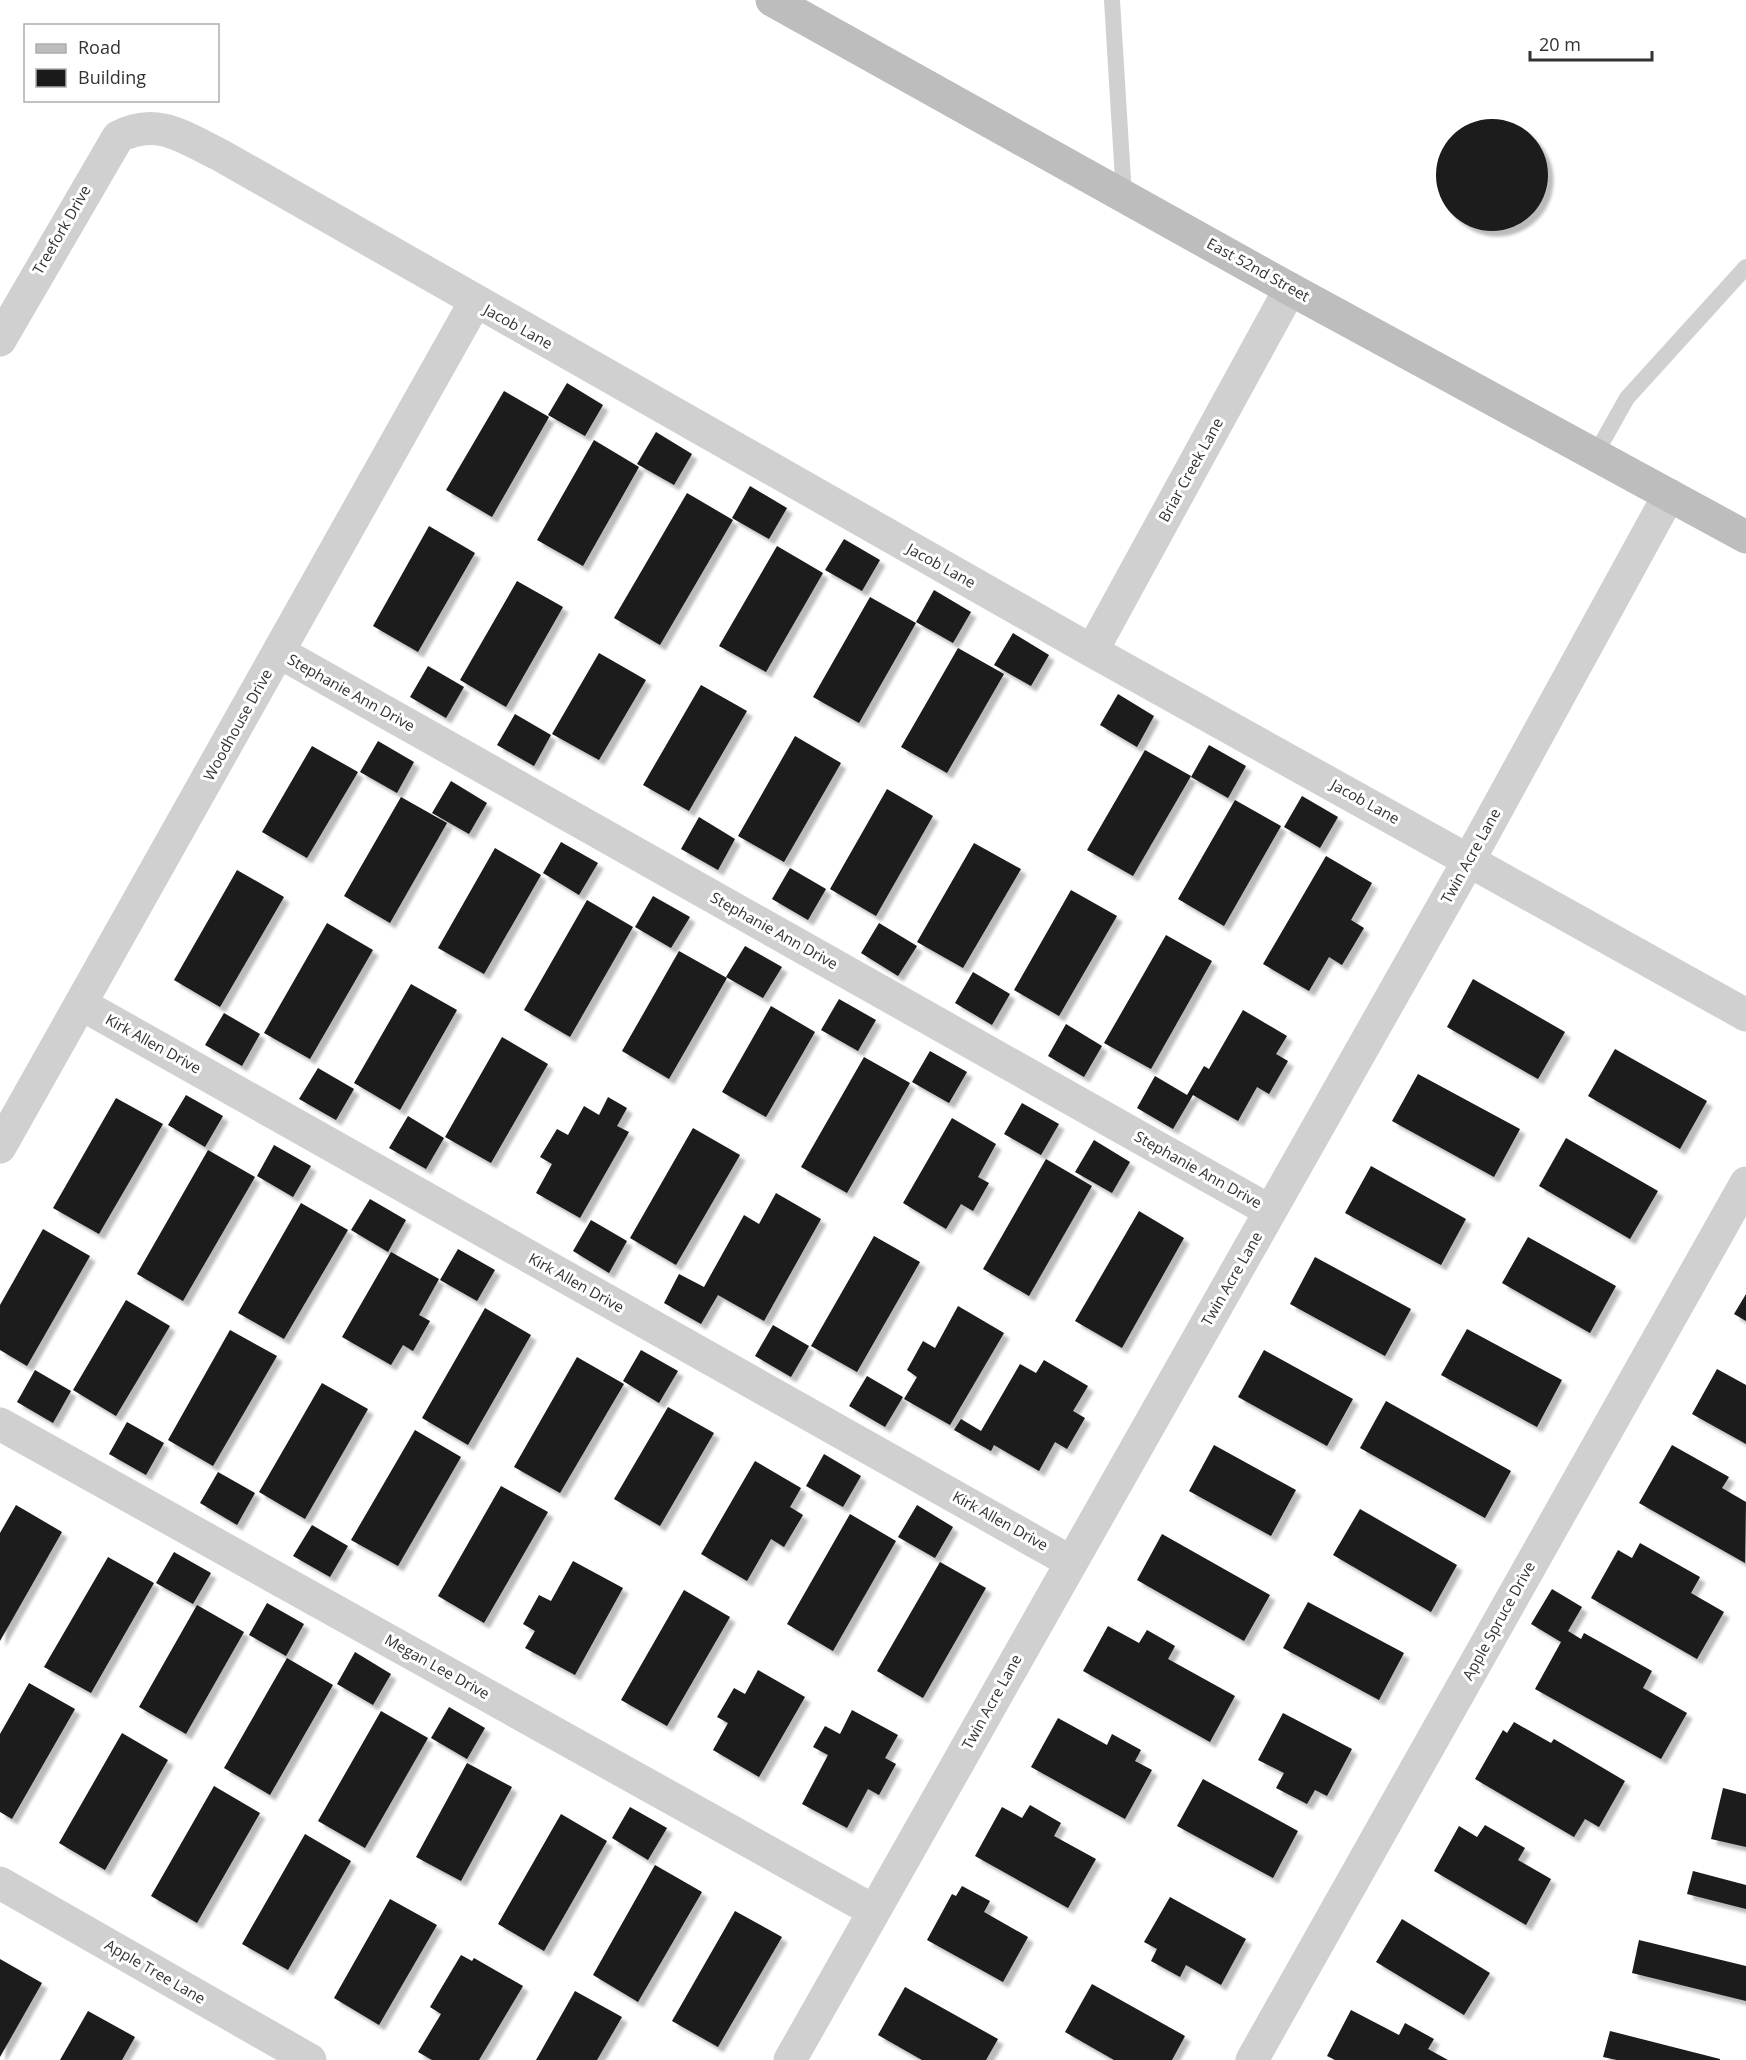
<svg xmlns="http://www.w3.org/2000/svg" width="1746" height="2060" font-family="'Open Sans',sans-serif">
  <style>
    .building { fill: #1a1a1a; filter: url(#shadow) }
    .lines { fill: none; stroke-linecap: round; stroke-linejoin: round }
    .lane { stroke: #d0d0d0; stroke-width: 16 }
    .street { stroke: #d0d0d0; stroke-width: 33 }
    .secondary { stroke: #bdbdbd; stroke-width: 33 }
    .labels { text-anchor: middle; stroke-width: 6; stroke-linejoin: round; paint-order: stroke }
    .street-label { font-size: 15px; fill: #333; stroke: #fff }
  </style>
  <defs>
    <filter id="shadow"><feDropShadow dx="5.5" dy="5.5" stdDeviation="1.5" flood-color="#0004"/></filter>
  </defs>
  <rect width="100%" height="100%" fill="#fff"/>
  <!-- building -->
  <path class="building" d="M1436 175a56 56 0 1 1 112 0a56 56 0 1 1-112 0Z
    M 567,383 L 603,405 L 585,436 L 548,415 Z
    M 504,391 L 549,417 L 492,517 L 446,490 Z
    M 656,432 L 692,454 L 674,485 L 637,464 Z
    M 594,440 L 639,467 L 583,566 L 537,540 Z
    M 750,486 L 787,508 L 769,539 L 732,518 Z
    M 687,493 L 733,520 L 660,645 L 614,618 Z
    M 429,526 L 475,553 L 418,652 L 373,626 Z
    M 844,539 L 880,560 L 862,591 L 825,570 Z
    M 777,546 L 823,573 L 766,672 L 719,646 Z
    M 517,581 L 563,607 L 506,707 L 460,680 Z
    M 934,590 L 971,612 L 953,643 L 916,622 Z
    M 870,597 L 916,623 L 859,723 L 813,697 Z
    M 1013,633 L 1049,655 L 1031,686 L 994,665 Z
    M 958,648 L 1004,674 L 947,773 L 901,747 Z
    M 599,653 L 646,680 L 599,760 L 552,734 Z
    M 428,666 L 464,687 L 446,718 L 410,697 Z
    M 701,685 L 747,711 L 689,811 L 643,785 Z
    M 1118,694 L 1154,716 L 1137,747 L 1100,725 Z
    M 515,714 L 551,735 L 534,766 L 497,745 Z
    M 795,736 L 841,763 L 784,862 L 738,836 Z
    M 378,741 L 414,762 L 397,793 L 360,772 Z
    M 1209,745 L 1246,766 L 1228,798 L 1191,777 Z
    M 312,746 L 358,772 L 307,858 L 262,832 Z
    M 1145,750 L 1191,776 L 1133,876 L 1087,850 Z
    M 451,781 L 487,803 L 469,834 L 432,813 Z
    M 887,789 L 933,816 L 876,916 L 830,889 Z
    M 1302,796 L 1338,817 L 1320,848 L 1284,827 Z
    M 401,797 L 447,823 L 390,923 L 344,896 Z
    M 1235,800 L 1281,826 L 1224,926 L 1178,899 Z
    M 699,817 L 735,839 L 718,870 L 681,849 Z
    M 561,842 L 598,863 L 579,895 L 543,873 Z
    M 974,843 L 1021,869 L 963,968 L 917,942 Z
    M 495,848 L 541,875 L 484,974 L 438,948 Z
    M 1326,856 L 1372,883 L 1351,920 L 1364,928 L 1342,965 L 1329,957 L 1309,991 L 1263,964 Z
    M 790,868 L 826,889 L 808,920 L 772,899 Z
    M 237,870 L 284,897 L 220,1007 L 174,980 Z
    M 1071,890 L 1117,916 L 1059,1016 L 1014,990 Z
    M 653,896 L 690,917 L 671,948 L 635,927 Z
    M 587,900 L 633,927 L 570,1037 L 524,1010 Z
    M 327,923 L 373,950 L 310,1059 L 264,1033 Z
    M 879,923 L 917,946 L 898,976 L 861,953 Z
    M 1166,935 L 1212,961 L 1151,1069 L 1104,1043 Z
    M 745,946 L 782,967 L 763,998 L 726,977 Z
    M 679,951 L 727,978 L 669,1079 L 622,1051 Z
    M 973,972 L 1010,994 L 992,1025 L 955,1003 Z
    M 1473,979 L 1565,1032 L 1538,1079 L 1447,1027 Z
    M 411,984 L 457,1010 L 400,1110 L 354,1083 Z
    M 839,999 L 876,1020 L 858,1051 L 821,1030 Z
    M 771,1006 L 815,1032 L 766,1117 L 722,1092 Z
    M 1243,1010 L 1287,1036 L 1276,1054 L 1288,1061 L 1269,1094 L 1257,1087 L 1238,1121 L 1193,1095 L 1173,1129 L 1137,1108 L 1155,1076 L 1187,1095 L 1204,1066 L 1209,1069 Z
    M 224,1013 L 260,1034 L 242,1066 L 205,1045 Z
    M 1066,1024 L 1102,1046 L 1084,1077 L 1048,1056 Z
    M 502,1037 L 548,1064 L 491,1163 L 445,1137 Z
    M 1615,1049 L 1707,1101 L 1680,1149 L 1588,1096 Z
    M 930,1051 L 967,1072 L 949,1103 L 912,1082 Z
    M 864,1057 L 910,1083 L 847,1193 L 801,1167 Z
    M 318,1068 L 354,1089 L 336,1120 L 299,1099 Z
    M 1418,1074 L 1520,1129 L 1494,1177 L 1392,1121 Z
    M 186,1095 L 223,1116 L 205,1147 L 168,1125 Z
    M 608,1097 L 627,1108 L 617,1126 L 629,1132 L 580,1218 L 536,1193 L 552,1164 L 540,1157 L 557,1129 L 568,1135 L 584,1106 L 599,1115 Z
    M 116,1098 L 163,1124 L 99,1234 L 53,1208 Z
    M 1022,1103 L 1059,1124 L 1041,1155 L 1004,1134 Z
    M 408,1116 L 444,1138 L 426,1169 L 389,1148 Z
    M 952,1118 L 996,1144 L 978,1177 L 989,1183 L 973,1211 L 961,1204 L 946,1229 L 903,1203 Z
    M 693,1128 L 740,1155 L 676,1265 L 630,1238 Z
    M 1566,1138 L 1658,1191 L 1630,1239 L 1539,1186 Z
    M 1094,1140 L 1130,1162 L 1112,1193 L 1075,1172 Z
    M 274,1145 L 311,1166 L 293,1197 L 257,1176 Z
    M 208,1150 L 255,1177 L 183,1301 L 137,1274 Z
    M 1046,1159 L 1092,1186 L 1029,1296 L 983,1269 Z
    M 1371,1166 L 1466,1219 L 1441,1265 L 1345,1213 Z
    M 776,1193 L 821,1219 L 764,1321 L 718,1295 L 701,1324 L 664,1303 L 679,1274 L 704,1287 L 744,1215 L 759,1224 Z
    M 370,1199 L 406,1220 L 388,1252 L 351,1230 Z
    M 301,1203 L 348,1230 L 284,1339 L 238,1313 Z
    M 1139,1211 L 1184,1238 L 1122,1348 L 1075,1321 Z
    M 591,1220 L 627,1241 L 609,1273 L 573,1251 Z
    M 43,1229 L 90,1256 L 27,1366 L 0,1350 L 0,1305 Z
    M 874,1236 L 920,1262 L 857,1372 L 811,1346 Z
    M 1528,1237 L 1616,1286 L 1590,1333 L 1502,1283 Z
    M 458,1249 L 495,1270 L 477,1301 L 440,1280 Z
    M 391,1252 L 439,1279 L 419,1315 L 430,1321 L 413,1351 L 403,1345 L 391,1365 L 342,1337 Z
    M 1315,1257 L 1411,1309 L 1385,1356 L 1290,1304 Z
    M 1746,1294 L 1746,1321 L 1734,1314 Z
    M 126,1300 L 170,1326 L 116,1416 L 73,1390 Z
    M 958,1306 L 1004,1333 L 950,1425 L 904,1399 L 917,1377 L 907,1370 L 923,1341 L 935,1348 Z
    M 485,1308 L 531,1335 L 468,1445 L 422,1418 Z
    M 773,1325 L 809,1346 L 791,1377 L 755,1356 Z
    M 1467,1329 L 1562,1380 L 1537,1427 L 1441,1375 Z
    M 230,1330 L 277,1356 L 213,1466 L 168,1440 Z
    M 641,1350 L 678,1371 L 659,1403 L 623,1381 Z
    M 1264,1350 L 1353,1399 L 1327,1446 L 1238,1397 Z
    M 577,1357 L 624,1384 L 560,1493 L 514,1467 Z
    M 1044,1360 L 1088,1386 L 1073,1411 L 1085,1418 L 1067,1449 L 1055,1442 L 1039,1471 L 994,1445 L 991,1451 L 954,1430 L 961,1419 L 981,1431 L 1020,1364 L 1036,1373 Z
    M 1717,1369 L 1746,1385 L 1746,1444 L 1692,1414 Z
    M 35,1370 L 71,1391 L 53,1423 L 17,1402 Z
    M 867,1376 L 903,1397 L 885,1427 L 849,1406 Z
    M 322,1383 L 368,1409 L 305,1519 L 259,1492 Z
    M 1386,1401 L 1511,1471 L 1485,1518 L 1360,1448 Z
    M 668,1407 L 714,1433 L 660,1526 L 614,1499 Z
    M 127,1422 L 164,1443 L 146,1475 L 109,1454 Z
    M 415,1430 L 461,1457 L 398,1566 L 351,1540 Z
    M 1214,1445 L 1296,1490 L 1271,1536 L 1189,1491 Z
    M 1672,1445 L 1729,1477 L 1722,1488 L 1746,1502 L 1745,1563 L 1639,1503 Z
    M 824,1454 L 861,1476 L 843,1507 L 806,1486 Z
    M 755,1461 L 801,1488 L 790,1507 L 803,1515 L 784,1547 L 771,1539 L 747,1581 L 701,1554 Z
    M 218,1472 L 255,1493 L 237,1525 L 200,1503 Z
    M 501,1486 L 548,1512 L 484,1623 L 438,1596 Z
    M 16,1505 L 62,1532 L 0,1641 L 0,1533 Z
    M 917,1505 L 953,1527 L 935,1558 L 898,1537 Z
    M 1360,1509 L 1457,1565 L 1431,1612 L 1333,1555 Z
    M 850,1514 L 896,1541 L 833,1651 L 787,1624 Z
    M 312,1525 L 348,1546 L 330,1577 L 293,1556 Z
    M 1162,1534 L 1270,1595 L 1244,1641 L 1137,1580 Z
    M 1640,1543 L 1700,1577 L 1691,1593 L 1724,1612 L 1697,1659 L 1591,1598 L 1618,1550 L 1632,1558 Z
    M 174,1552 L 211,1573 L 193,1604 L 156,1583 Z
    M 108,1557 L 154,1583 L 91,1693 L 44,1667 Z
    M 573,1561 L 623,1588 L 575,1675 L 525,1648 L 535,1631 L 523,1624 L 539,1595 L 551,1601 Z
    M 940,1562 L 986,1588 L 923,1698 L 877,1671 Z
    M 1552,1589 L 1582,1607 L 1568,1631 L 1581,1639 L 1584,1633 L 1652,1671 L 1643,1688 L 1687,1713 L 1661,1759 L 1535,1689 L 1561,1642 L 1531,1624 Z
    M 684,1590 L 730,1617 L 667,1726 L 621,1700 Z
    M 1308,1602 L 1404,1653 L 1379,1700 L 1283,1648 Z
    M 267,1603 L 304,1624 L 286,1656 L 249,1635 Z
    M 197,1605 L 244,1632 L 186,1734 L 139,1707 Z
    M 1108,1626 L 1139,1643 L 1147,1630 L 1175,1646 L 1168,1659 L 1235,1696 L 1210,1742 L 1083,1671 Z
    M 355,1652 L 391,1674 L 373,1705 L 337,1684 Z
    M 287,1658 L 333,1685 L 270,1795 L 224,1768 Z
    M 758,1670 L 805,1697 L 759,1777 L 713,1750 L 728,1723 L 717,1717 L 734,1688 L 745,1694 Z
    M 29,1683 L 75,1709 L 12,1819 L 0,1812 L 0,1734 Z
    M 449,1707 L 485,1728 L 467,1759 L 431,1738 Z
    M 852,1710 L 898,1735 L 885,1758 L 896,1764 L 879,1795 L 868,1789 L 847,1828 L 802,1804 L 828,1755 L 813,1747 L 825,1726 L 840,1734 Z
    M 381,1711 L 428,1738 L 365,1848 L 318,1821 Z
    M 1283,1713 L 1352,1749 L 1327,1796 L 1315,1790 L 1307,1804 L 1276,1788 L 1284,1773 L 1258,1760 Z
    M 1058,1718 L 1107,1745 L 1112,1734 L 1141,1750 L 1135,1761 L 1152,1770 L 1125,1819 L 1031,1767 Z
    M 1514,1722 L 1551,1743 L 1554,1739 L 1625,1781 L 1599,1827 L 1585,1819 L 1574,1837 L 1475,1779 L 1503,1730 L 1507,1733 Z
    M 122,1733 L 168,1760 L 105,1870 L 59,1843 Z
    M 467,1763 L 512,1787 L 461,1881 L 416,1857 Z
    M 1203,1779 L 1298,1831 L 1273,1878 L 1177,1826 Z
    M 214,1786 L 260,1813 L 197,1923 L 151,1896 Z
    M 1723,1788 L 1746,1794 L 1746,1847 L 1711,1839 Z
    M 1030,1805 L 1061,1823 L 1054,1836 L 1096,1859 L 1068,1908 L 975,1856 L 1002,1807 L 1022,1818 Z
    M 630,1807 L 667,1828 L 648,1860 L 612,1838 Z
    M 561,1814 L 607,1841 L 544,1951 L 498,1924 Z
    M 1485,1825 L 1525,1848 L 1518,1860 L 1551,1879 L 1526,1925 L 1434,1871 L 1459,1826 L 1477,1837 Z
    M 305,1834 L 351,1861 L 288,1970 L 242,1944 Z
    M 655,1865 L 702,1892 L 638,2002 L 593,1975 Z
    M 1693,1871 L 1746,1885 L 1746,1909 L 1687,1894 Z
    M 962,1886 L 990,1901 L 984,1912 L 1028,1937 L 1003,1982 L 927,1940 L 952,1894 L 956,1896 Z
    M 1170,1897 L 1246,1939 L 1221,1985 L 1186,1965 L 1180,1977 L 1151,1961 L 1157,1949 L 1144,1942 Z
    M 390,1899 L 437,1925 L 379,2025 L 334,1998 Z
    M 735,1911 L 782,1937 L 718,2047 L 672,2021 Z
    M 1402,1919 L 1490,1973 L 1464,2015 L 1376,1962 Z
    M 1639,1940 L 1746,1966 L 1746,2001 L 1632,1973 Z
    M 461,1955 L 472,1961 L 474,1958 L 523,1986 L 479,2060 L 432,2060 L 418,2052 L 441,2014 L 430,2007 Z
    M 0,1959 L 42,1983 L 0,2057 Z
    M 1092,1984 L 1185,2036 L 1172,2060 L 1114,2060 L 1065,2032 Z
    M 905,1987 L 998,2039 L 986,2060 L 922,2060 L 878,2035 Z
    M 575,1991 L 622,2017 L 597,2060 L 536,2060 Z
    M 1351,2010 L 1399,2035 L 1405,2023 L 1434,2039 L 1428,2049 L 1448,2060 L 1335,2060 L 1327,2056 Z
    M 88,2011 L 135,2037 L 122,2060 L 60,2060 Z
    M 1610,2031 L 1720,2059 L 1720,2060 L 1617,2060 L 1603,2057 Z"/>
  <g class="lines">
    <!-- lane -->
    <path class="lane" d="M 1112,0 L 1124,196
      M 1595,455 L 1627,398 L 1746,267"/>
    <!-- street -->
    <path class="street" d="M 0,340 L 118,137 C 157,116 185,138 220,155 L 1092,651 L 1746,1015
      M 1092,651 L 1290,289
      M 279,652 L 1270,1211
      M 81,1004 L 1071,1562
      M 0,1147 L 475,302
      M 0,1424 L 874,1911
      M 0,1883 L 310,2060
      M 790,2060 L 1469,860 L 1669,495
      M 1252,2060 L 1746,1183"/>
    <!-- secondary -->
    <path class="secondary" d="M 772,0 L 1290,289 L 1746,537"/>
  </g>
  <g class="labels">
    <!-- street labels -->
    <g class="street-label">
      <text transform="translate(62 230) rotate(-60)" y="5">Treefork Drive</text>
      <text transform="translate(1258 270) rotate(29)" y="5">East 52nd Street</text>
      <text transform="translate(518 327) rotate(29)" y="5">Jacob Lane</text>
      <text transform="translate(1191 470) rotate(-61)" y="5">Briar Creek Lane</text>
      <text transform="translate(941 566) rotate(29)" y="5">Jacob Lane</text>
      <text transform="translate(351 693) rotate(29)" y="5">Stephanie Ann Drive</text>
      <text transform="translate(238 725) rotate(-61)" y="5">Woodhouse Drive</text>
      <text transform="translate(1365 802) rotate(29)" y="5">Jacob Lane</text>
      <text transform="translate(1471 856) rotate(-61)" y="5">Twin Acre Lane</text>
      <text transform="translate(774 931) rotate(29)" y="5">Stephanie Ann Drive</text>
      <text transform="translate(153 1044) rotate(29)" y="5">Kirk Allen Drive</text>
      <text transform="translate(1198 1170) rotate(29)" y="5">Stephanie Ann Drive</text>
      <text transform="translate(1232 1279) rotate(-60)" y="5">Twin Acre Lane</text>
      <text transform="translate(576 1283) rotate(29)" y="5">Kirk Allen Drive</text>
      <text transform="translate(1000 1521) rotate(29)" y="5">Kirk Allen Drive</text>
      <text transform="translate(1499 1621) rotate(-61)" y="5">Apple Spruce Drive</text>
      <text transform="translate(437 1667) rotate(29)" y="5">Megan Lee Drive</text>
      <text transform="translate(992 1702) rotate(-61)" y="5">Twin Acre Lane</text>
      <text transform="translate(155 1972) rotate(30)" y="5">Apple Tree Lane</text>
    </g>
  </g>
  <!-- legend -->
  <rect x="24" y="24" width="195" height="78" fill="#ffffff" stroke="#adadad" stroke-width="1.5"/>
  <rect x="36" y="44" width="30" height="9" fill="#bdbdbd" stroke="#adadad" stroke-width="1.5"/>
  <text x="78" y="54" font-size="18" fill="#333333">Road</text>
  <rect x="36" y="69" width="30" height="18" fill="#1a1a1a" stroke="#adadad" stroke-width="1.5"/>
  <text x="78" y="84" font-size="18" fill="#333333">Building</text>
  <!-- scale -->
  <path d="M1530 51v9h122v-9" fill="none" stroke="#333333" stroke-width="3"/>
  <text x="1539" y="51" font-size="18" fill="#333333" stroke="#ffffff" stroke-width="4.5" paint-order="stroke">20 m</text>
</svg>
